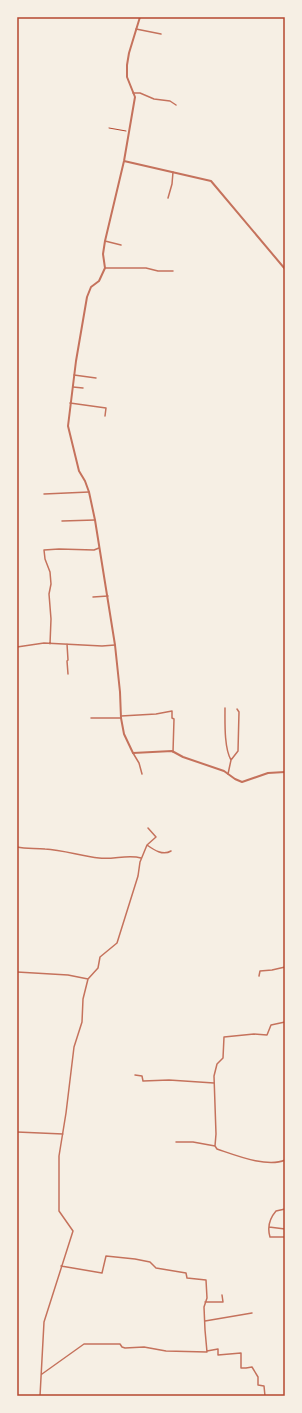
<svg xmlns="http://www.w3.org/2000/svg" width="302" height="1413" font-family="'Exo 2',sans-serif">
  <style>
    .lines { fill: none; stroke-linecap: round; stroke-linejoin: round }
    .path { stroke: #b5482f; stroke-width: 1 }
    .minor { stroke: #c5725c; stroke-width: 1.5 }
    .tertiary { stroke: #c5725c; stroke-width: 2 }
    .neatline { fill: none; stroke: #b5482f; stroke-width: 1.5 }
  </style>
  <rect width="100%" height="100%" fill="#f6efe4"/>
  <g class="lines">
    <!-- path -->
    <path class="path" d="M 109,128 L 126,131"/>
    <!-- minor -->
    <path class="minor" d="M 136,29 L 161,34
      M 133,93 L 140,93 L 154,99 L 170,101 L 176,105
      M 168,198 L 172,184 L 173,172
      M 105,241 L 121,245
      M 105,268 L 146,268 L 158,271 L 173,271
      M 74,375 L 96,378
      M 73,387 L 83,388
      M 70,403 L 106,408 L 105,416
      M 44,494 L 89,492
      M 62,521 L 95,520
      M 93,597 L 108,596
      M 50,644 L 51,619 L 49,594 L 51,584 L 50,572 L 45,559 L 44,550 L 59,549 L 94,550 L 99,548
      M 67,644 L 68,660 L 67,661 L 68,674
      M 17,647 L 44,643 L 102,646 L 115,645
      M 225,708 C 225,722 224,748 231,760
      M 121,716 L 156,714 L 172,711 L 172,718 L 174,719 L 173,752
      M 91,718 L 121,718
      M 133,753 L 139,763 L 142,774
      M 228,774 L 231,760 L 238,751 L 239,712 L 237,709
      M 147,845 L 156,837 L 148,828
      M 17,847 C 26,849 35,848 45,849 C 63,850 81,856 99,858 C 113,860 128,854 141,858
      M 17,972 L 68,975 L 88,979
      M 259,976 L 260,971 L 272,970 L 285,967
      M 285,1022 L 271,1025 L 267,1035 L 254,1034 L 224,1037 L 223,1058 L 217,1064 L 214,1076 L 216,1134 L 215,1146 L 217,1149 C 235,1155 267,1168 285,1160
      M 135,1075 L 142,1076 L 143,1081 L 169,1080 L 214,1083
      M 17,1132 L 63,1134
      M 176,1142 L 193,1142 L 215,1146
      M 285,1209 L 276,1211 C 270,1218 267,1227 270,1237 L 285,1237
      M 269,1227 L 285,1229
      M 205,1302 L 223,1302 L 222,1295
      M 205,1321 L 252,1313
      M 207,1351 L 218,1349 L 218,1355 L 241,1353 L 241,1368 L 246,1368 L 252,1367 L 258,1377 L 258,1385 L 264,1386 L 265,1396
      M 42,1374 L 84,1344 L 120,1344 L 122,1347 L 125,1348 L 144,1347 L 166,1351 L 207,1352 L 205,1330 L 204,1307 L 207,1298 L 206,1280 L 187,1278 L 186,1273 L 156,1268 L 150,1262 L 135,1259 L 106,1256 L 102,1273 L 61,1266
      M 40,1396 L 44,1322 L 73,1231 L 59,1211 L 59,1156 L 66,1113 L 74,1047 L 82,1022 L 83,999 L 88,979 L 98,968 L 100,957 L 117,943 L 138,876 L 140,862 L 147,845 C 154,850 163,856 171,851"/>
    <!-- tertiary -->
    <path class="tertiary" d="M 140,17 L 129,53 L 127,65 L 127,77 L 135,97 L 124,161 L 105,241 L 103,254 L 105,268 L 99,281 L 91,287 L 87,297 L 76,361 L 68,426 L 79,471 L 85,481 L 89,492 L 95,520 L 115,645 L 120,692 L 121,718 L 124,734 L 133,753 L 172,751 L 183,757 L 224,771 L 235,779 L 242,782 L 268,773 L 285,772
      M 124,161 L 211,181 L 285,269"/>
  </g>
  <!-- border -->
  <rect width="302" height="1413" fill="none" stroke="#f6efe4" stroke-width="36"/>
  <rect x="18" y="18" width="266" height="1377" class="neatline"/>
</svg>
